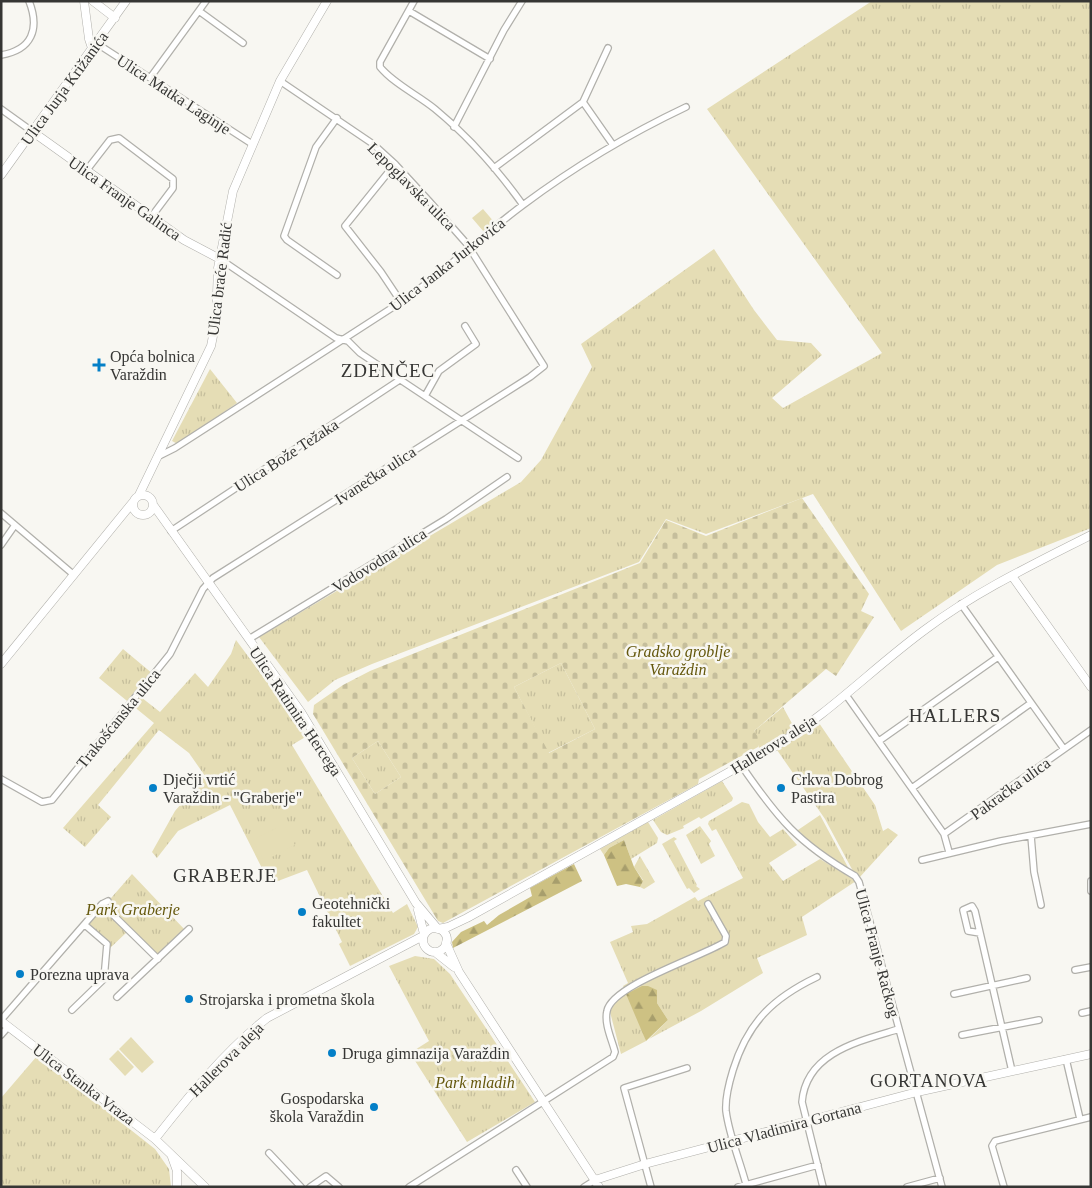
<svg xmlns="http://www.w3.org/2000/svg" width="1092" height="1188" font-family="'Times New Roman',serif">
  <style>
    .grass { fill: url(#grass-tufts) }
    .forest { fill: url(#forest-firs) }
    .cemetery { fill: url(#cemetery-stones); fill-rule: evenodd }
    .garden { fill: #e5ddb5 }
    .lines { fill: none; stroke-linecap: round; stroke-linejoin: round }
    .street-casing { stroke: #b1b0ab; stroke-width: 8 }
    .secondary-casing { stroke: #b1b0ab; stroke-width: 9 }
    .street { stroke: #fff; stroke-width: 5.5 }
    .secondary { stroke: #fff; stroke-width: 8 }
    .poi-dot { fill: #047fc7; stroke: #f8f7f2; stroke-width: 2 }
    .labels { text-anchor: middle; stroke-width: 5; stroke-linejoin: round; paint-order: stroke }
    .street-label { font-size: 16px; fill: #363634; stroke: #f8f7f2 }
    .poi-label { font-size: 16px; fill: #363634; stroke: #f8f7f2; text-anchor: start }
    .park-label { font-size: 16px; font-style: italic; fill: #65580d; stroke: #f8f7f2 }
    .neighbourhood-label { font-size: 18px; letter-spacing: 1px; fill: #363634; stroke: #f8f7f2 }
    .quarter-label { font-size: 19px; letter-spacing: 1px; fill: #363634; stroke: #f8f7f2 }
  </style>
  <defs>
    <pattern id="grass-tufts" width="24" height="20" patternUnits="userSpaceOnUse" patternTransform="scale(1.25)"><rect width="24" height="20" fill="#e5ddb5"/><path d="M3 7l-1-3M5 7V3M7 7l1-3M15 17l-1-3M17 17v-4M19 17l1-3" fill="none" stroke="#c5be9c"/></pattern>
    <pattern id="forest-firs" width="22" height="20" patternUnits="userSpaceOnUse" patternTransform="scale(1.25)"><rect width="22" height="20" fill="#cdc183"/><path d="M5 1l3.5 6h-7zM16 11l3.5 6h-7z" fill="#a79e6c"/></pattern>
    <pattern id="cemetery-stones" width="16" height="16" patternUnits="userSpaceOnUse" patternTransform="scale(1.25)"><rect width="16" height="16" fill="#e5ddb5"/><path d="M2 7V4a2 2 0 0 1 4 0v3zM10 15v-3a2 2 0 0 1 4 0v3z" fill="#c5be9c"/></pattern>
  </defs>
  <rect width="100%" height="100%" fill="#f8f7f2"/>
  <!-- grass -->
  <path class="grass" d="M 872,1 L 1091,1 L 1091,528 L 997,565 L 901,631 L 813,494 L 706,534 L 666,519 L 639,562 L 372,664 L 335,680 L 308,702 L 259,637 L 521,482 L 541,460 L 592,367 L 581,344 L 714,249 L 754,310 L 777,340 L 811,343 L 822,355 L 772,398 L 783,408 L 882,353 L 707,109 Z
    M 210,369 L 237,403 L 178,444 L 172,441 Z
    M 236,640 L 307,736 L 292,745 L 393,913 L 407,904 L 418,927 L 414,934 L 350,966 L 339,944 L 342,942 L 307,870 L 270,884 L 230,805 L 178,831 L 157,858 L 152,852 L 175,811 L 205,776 L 189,753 L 159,730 L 98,805 L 111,817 L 85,847 L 63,828 L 154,723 L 99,678 L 123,649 L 153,674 L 137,694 L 160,712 L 195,673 L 208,687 L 231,654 Z
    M 561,663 L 595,729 L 548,753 L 514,687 Z
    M 783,707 L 795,729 L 759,748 L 754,731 Z
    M 819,723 L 875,805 L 883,831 L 888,828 L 898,835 L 859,878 L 854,873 L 825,819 L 777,750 Z
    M 378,741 L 401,777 L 375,794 L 352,758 Z
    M 722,781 L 733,798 L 732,801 L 701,819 L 699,817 L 683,826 L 684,828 L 667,835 L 661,832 L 653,820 Z
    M 742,802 L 749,804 L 758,822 L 770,837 L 783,829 L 797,845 L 769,863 L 783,881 L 820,859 L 856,881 L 802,917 L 807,935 L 757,958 L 763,973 L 701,1011 L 649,1039 L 668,1020 L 657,1003 L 641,1025 L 646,1041 L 621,1054 L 610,1012 L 616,1000 L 626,994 L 623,986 L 628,983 L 610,942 L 633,932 L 631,926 L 647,924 L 695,897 L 698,901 L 743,878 L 716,829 L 712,831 L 708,824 L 709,821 Z
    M 820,815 L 850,871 L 812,846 L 800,832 L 795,832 Z
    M 648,822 L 658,838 L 657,843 L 631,859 L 624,840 L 609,848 L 604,855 L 600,849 Z
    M 700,826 L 711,841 L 709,844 L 715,856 L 701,864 L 686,835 Z
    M 674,837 L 677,839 L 674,841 L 697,885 L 696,886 L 700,889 L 694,893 L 689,888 L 687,889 L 662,844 Z
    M 640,856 L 655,882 L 644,889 L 640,887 L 643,880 L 634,867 Z
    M 132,874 L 185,930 L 155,959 L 127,932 L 109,949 L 85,928 Z
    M 415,956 L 434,959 L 450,974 L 535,1102 L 467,1142 L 410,1053 L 429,1041 L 389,966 Z
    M 37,1056 L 155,1149 L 169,1169 L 171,1187 L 1,1187 L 1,1098 Z"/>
  <!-- forest -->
  <path class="forest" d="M 624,840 L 634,867 L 643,881 L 640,887 L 626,884 L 617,886 L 604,855 L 609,848 Z
    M 574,864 L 582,881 L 453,948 L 452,942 L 461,932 L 484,921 L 487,925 L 499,915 L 532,896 L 530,888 Z
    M 642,986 L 648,986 L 657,990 L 657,1003 L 668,1020 L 646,1041 L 626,994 Z"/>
  <!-- cemetery -->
  <path class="cemetery" d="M 802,498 L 869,594 L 861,611 L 874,617 L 836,676 L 826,669 L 754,731 L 760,740 L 758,747 L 699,779 L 698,784 L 443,923 L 438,921 L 313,714 L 314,705 L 343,685 L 370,671 L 640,563 L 666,520 L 706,536 ZM 561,663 L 595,729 L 549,753 L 514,687 ZM 378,741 L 401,777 L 375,794 L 352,758 Z"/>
  <!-- garden -->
  <path class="garden" d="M 483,209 L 495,223 L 484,232 L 472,218 Z
    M 284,824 L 295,845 L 264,861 L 253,840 Z
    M 131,1037 L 154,1062 L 142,1073 L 119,1049 Z
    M 118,1050 L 134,1067 L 125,1076 L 109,1059 Z"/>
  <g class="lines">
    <defs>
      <path id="street" d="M 414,1 L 380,62 L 380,67 C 394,84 418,95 435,109 C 468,136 498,170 523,205
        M 199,11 L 243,43
        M 409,11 L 490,59
        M 96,43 L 252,144
        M 1,55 C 32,50 40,29 29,1
        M 150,78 L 206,1
        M 583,102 L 613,145
        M 1,109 L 33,132
        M 337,118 L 316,147 L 284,236 L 287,240 L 337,275
        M 454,127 L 504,30 L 522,1
        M 395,164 L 345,226 L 381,272 L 401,302
        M 494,168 L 583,102 L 608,48
        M 86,171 L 110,140 L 119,138 L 173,179 L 173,188 L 152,216
        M 220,259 L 336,338 L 348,341 L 360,353 L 518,458
        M 425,396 L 439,371 L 476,344 L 465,326
        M 159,456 L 175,448 L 401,302 C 444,273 481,236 523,205 C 574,167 629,134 686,107
        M 1,513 L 74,575
        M 171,531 L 401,379
        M 1,545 L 15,525
        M 961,604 L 1064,749
        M 249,639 L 446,519 L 507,477
        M 846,695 L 944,834
        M 879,741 L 998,657
        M 741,765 C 778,819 798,843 855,876 L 859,882 L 942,1187
        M 1,779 L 42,802 L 52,800 L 170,654 L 203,589 L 213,578 L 530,377 L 544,366 L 467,244 L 429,201 L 395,164 L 373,144 L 280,81
        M 912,788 L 1031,703
        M 1031,836 L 1034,872 L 1041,905
        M 949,852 L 944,834 L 1091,730
        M 922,860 L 1001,841 L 1091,824
        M 1091,881 L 1091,891
        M 102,904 L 158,959
        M 980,933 L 968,931 L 963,910 L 972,906 L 975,911 L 1012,1071
        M 1075,970 L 1091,967
        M 954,994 L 1027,978
        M 117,997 L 189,929
        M 72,1010 L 104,979 L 107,944 L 85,925
        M 1082,1013 L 1091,1011
        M 1,1020 L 102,904 L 108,901
        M 1,1035 L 8,1027
        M 962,1035 L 1039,1020
        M 1066,1059 L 1080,1119
        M 269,1153 L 301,1187
        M 516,1170 L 527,1187
        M 746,1184 C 740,1161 729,1135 726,1111 C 725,1097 729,1083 733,1070 C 748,1022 773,998 817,977
        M 310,1187 L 326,1176 L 339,1187
        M 409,1187 L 613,1057 L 615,1052 C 612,1040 604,1024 607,1011 C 612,985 701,957 725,942 L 726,936 L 708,904
        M 584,1187 L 595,1180
        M 651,1187 L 624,1088 L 687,1068
        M 738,1187 L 818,1165
        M 823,1187 L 802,1102 C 806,1052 860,1041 899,1029
        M 907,1187 L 940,1178
        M 1004,1187 L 992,1146 L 995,1141 L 1091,1117"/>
      <path id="secondary" d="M 84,1 L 89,39 L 92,48
        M 93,1 L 115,18
        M 33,132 L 184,240 L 220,259
        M 1,175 L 126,1
        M133 505a10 10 0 1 1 20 0a10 10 0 1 1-20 0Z
        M 139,495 L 211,346 L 216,321 L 218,268 L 233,191 L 280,81 L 327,1
        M 154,506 L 301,712 L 416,903 L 437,928
        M 1012,576 L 1091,687
        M 1,664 L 133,502
        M 418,910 L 424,934
        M423 940a12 12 0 1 1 24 0a12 12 0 1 1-24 0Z
        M 438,929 L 448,927 L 467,918 L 774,747 C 829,714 874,667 926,629 C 977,591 1034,564 1091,535
        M 446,943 L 459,972 L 599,1187
        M 435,952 L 454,967
        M 1,1021 L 155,1139 L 205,1187
        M 155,1139 C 189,1096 224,1052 267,1018 L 423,936
        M 172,1157 L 177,1171 L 177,1187
        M 595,1180 L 645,1164 L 917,1092 L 1091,1054"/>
    </defs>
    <!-- street casing -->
    <use href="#street" class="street-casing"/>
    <!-- secondary casing -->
    <use href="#secondary" class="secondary-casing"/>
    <!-- street -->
    <use href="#street" class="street"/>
    <!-- secondary -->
    <use href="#secondary" class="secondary"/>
  </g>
  <!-- markers -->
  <g class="poi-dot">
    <path d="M96.5 357.5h5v5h5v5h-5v5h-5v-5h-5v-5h5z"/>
    <circle cx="153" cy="788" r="5"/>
    <circle cx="781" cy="788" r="5"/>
    <circle cx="302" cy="912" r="5"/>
    <circle cx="20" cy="974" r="5"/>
    <circle cx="189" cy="999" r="5"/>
    <circle cx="332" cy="1053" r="5"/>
    <circle cx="374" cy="1107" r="5"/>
  </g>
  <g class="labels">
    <!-- street labels -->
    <g class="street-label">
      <text transform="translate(64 88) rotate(-54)" y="6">Ulica Jurja Križanića</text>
      <text transform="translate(174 94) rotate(33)" y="6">Ulica Matka Laginje</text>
      <text transform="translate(412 186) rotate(45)" y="6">Lepoglavska ulica</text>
      <text transform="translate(125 198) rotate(35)" y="6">Ulica Franje Galinca</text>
      <text transform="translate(447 264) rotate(-38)" y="6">Ulica Janka Jurkovića</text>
      <text transform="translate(219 279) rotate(-83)" y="6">Ulica braće Radić</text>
      <text transform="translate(286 455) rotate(-33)" y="6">Ulica Bože Težaka</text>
      <text transform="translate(375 475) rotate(-33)" y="6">Ivanečka ulica</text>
      <text transform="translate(379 560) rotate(-32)" y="6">Vodovodna ulica</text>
      <text transform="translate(296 711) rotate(56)" y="6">Ulica Ratimira Hercega</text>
      <text transform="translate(118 718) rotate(-51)" y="6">Trakošćanska ulica</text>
      <text transform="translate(773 744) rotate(-32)" y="6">Hallerova aleja</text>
      <text transform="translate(1010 788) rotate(-36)" y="6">Pakračka ulica</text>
      <text transform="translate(878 953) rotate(75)" y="6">Ulica Franje Račkog</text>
      <text transform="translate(226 1059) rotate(-45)" y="6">Hallerova aleja</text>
      <text transform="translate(84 1084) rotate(37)" y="6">Ulica Stanka Vraza</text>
      <text transform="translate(784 1127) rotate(-15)" y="6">Ulica Vladimira Gortana</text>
    </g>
    <!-- poi labels -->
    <g class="poi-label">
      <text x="110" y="362">Opća bolnica<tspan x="110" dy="18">Varaždin</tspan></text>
      <text x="163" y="785">Dječji vrtić<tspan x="163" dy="18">Varaždin - "Graberje"</tspan></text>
      <text x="791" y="785">Crkva Dobrog<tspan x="791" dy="18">Pastira</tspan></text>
      <text x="312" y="909">Geotehnički<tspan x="312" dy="18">fakultet</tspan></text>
      <text x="30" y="980">Porezna uprava</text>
      <text x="199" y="1005">Strojarska i prometna škola</text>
      <text x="342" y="1059">Druga gimnazija Varaždin</text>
      <text x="364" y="1104" text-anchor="end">Gospodarska<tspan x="364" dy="18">škola Varaždin</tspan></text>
    </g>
    <!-- park labels -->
    <g class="park-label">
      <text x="678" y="657">Gradsko groblje<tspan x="678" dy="18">Varaždin</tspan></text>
      <text x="133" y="915">Park Graberje</text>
      <text x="475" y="1088">Park mladih</text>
    </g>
    <!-- neighbourhood labels -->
    <g class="neighbourhood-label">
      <text x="929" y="1087">GORTANOVA</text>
    </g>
    <!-- quarter labels -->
    <g class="quarter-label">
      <text x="388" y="377">ZDENČEC</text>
      <text x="955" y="722">HALLERS</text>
      <text x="225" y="882">GRABERJE</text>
    </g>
  </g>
  <!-- border -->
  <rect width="1092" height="1188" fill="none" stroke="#363634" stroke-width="5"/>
</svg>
